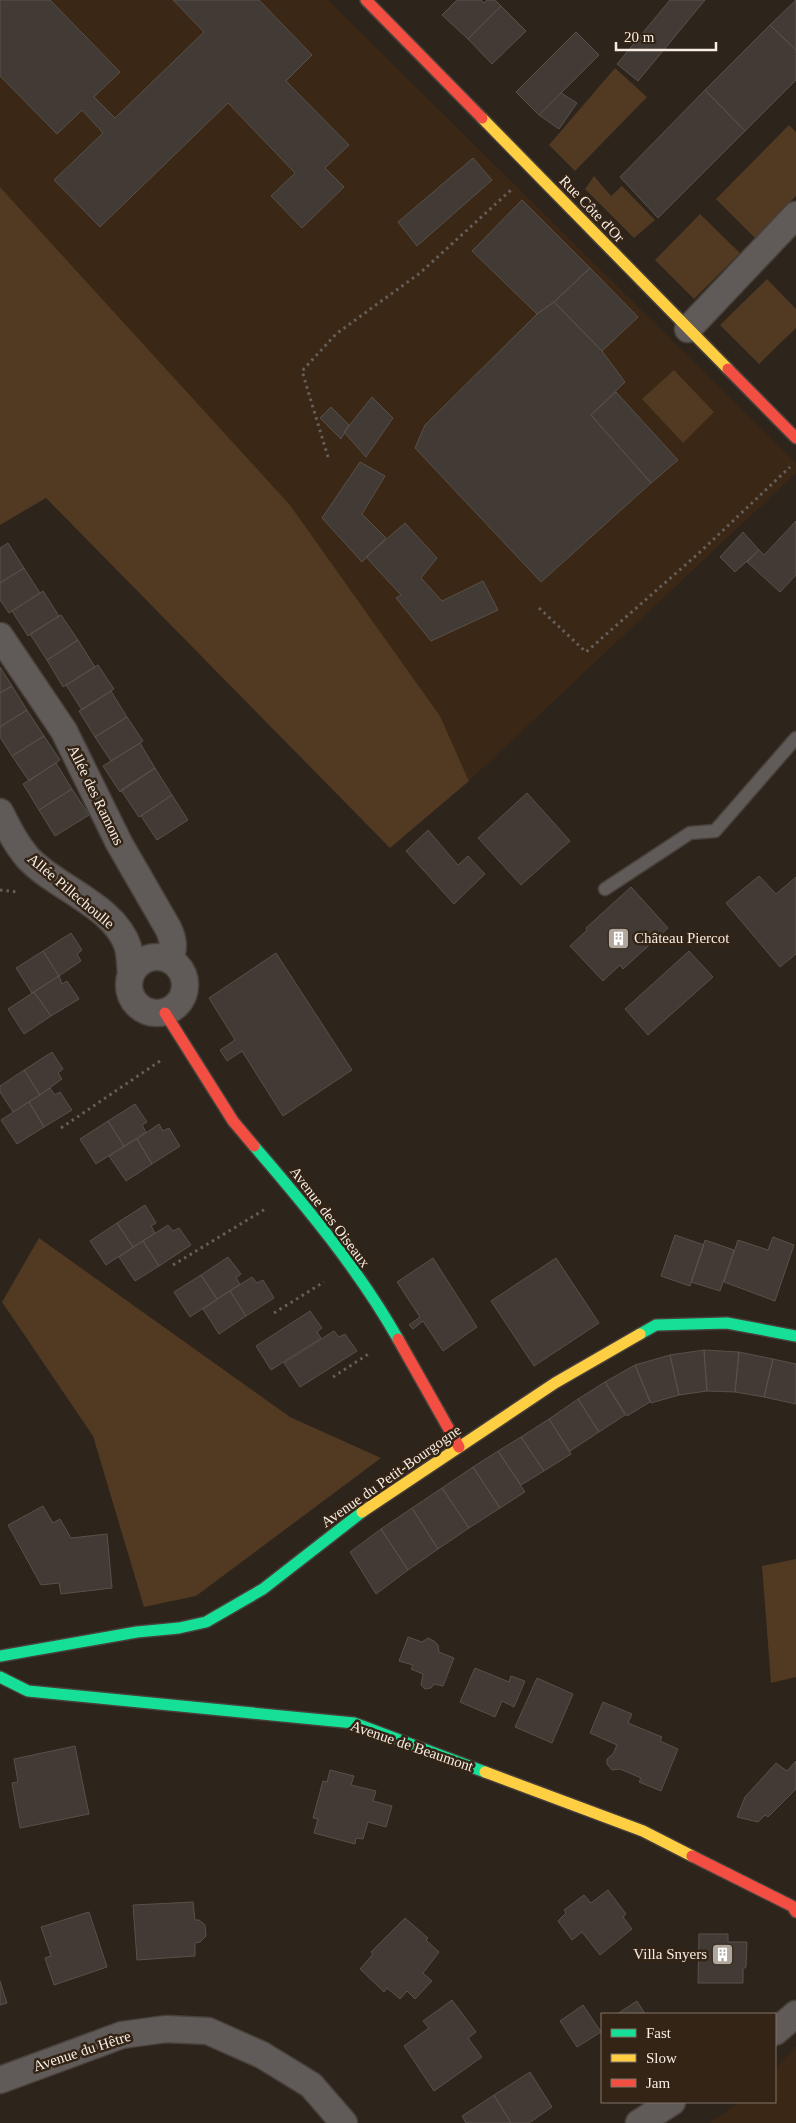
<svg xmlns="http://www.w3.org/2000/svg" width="796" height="2123" font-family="Georgia,serif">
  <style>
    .built { fill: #3a2716 }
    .green { fill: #513922 }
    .building { fill: #423a34; stroke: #58514a }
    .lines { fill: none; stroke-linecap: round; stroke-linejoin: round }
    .lane-casing { stroke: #48403a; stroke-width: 15 }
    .street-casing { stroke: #48403a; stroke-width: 29 }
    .fast-casing { stroke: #48403a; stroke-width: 14 }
    .slow-casing { stroke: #48403a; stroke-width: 14 }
    .jam-casing { stroke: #48403a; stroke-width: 14 }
    .path { stroke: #65605c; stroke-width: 3; stroke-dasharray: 2.5 4; stroke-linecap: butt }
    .lane { stroke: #605b58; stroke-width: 12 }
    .street { stroke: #605b58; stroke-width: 26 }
    .fast { stroke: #16e098; stroke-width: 11 }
    .slow { stroke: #ffcf43; stroke-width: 11 }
    .jam { stroke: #f24e42; stroke-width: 11 }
    .labels { text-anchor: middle; stroke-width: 5; stroke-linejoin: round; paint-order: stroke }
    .street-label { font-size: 15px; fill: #f7ede4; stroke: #332416 }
    .poi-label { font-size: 15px; fill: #f7ede4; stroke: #332416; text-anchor: start }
  </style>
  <rect width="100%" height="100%" fill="#2d241c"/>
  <!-- built -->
  <path class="built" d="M 0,0 L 328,0 L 796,463 L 796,473 L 469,781 L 440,716 L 290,505 L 0,187 Z
    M 796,2046 L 796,2123 L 710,2123 L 739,2102 L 775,2102 L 775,2069 Z"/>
  <!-- green -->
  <path class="green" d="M 615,68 L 647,97 L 575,171 L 549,145 Z
    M 789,125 L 796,132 L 796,196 L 755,238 L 716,199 Z
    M 594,176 L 611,196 L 622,186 L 655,220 L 634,238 L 585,189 Z
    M 0,187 L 290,505 L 440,716 L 469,781 L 390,848 L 46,498 L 0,525 Z
    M 700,214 L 740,253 L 694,299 L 655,260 Z
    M 767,279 L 796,309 L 796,328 L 759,364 L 720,325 Z
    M 674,370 L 714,412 L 683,443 L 642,399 Z
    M 39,1238 L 290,1417 L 381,1458 L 196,1596 L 144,1607 L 93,1436 L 2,1302 Z
    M 796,1559 L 796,1677 L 771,1683 L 762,1566 Z"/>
  <!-- building -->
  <path class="building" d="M 0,0 L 50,0 L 120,72 L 94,97 L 115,118 L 204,32 L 173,0 L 259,0 L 312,55 L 286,81 L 349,145 L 325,168 L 344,187 L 302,228 L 271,196 L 295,173 L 228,103 L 100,227 L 54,180 L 103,133 L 82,110 L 57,134 L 0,76 Z
    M 457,0 L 481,0 L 484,3 L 487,0 L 495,0 L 501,6 L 468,39 L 442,15 Z
    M 670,0 L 705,0 L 638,81 L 617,64 Z
    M 796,0 L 796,50 L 770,25 Z
    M 501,6 L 526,31 L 492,64 L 468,39 Z
    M 770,25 L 796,50 L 796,80 L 745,131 L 705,90 Z
    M 576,32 L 599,55 L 539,115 L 516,92 Z
    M 705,90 L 745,131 L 658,218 L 620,177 Z
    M 561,93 L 577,103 L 559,129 L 539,115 Z
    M 473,158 L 492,180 L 417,246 L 398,222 Z
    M 522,200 L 590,268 L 554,302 L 537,314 L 472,251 Z
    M 590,268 L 638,317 L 602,351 L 554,302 Z
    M 554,302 L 602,351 L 625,382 L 591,415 L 651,483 L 541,582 L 415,448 L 425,425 L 537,314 Z
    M 616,392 L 678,460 L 651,483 L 591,415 Z
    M 372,397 L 393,418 L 366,457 L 344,432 Z
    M 331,407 L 349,425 L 341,439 L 320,418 Z
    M 360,462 L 385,476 L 362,514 L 386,538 L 362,562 L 322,518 Z
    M 796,521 L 796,575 L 780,592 L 747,562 L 759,550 L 764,555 Z
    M 405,523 L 437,558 L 421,578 L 442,601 L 483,581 L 498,610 L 431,641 L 396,598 L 401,595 L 366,557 Z
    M 743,532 L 759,550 L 735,572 L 720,557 Z
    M 8,543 L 24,568 L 0,583 L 0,548 Z
    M 24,568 L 40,593 L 9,613 L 0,600 L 0,583 Z
    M 43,591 L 59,616 L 28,636 L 12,611 Z
    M 61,615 L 78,640 L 47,660 L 30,634 Z
    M 78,640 L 95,667 L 63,687 L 47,660 Z
    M 98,665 L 114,689 L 82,710 L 66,685 Z
    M 0,667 L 12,686 L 0,693 Z
    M 12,686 L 27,710 L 0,727 L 0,693 Z
    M 111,691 L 127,717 L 95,737 L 79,711 Z
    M 27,710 L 44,736 L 12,756 L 0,737 L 0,727 Z
    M 127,717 L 143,741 L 111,761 L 95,737 Z
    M 44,736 L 60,760 L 29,781 L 12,756 Z
    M 140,743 L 155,768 L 120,792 L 103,766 Z
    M 56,763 L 72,789 L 39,810 L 23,784 Z
    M 155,768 L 172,795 L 139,817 L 121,790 Z
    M 72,789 L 89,815 L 55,836 L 39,810 Z
    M 527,793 L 570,841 L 521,885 L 478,838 Z
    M 172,795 L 188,820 L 157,840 L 141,816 Z
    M 428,830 L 458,865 L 468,856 L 485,874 L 454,904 L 406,851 Z
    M 759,876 L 776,894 L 796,877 L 796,954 L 780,967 L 726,903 Z
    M 631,887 L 668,928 L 623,969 L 620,965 L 603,981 L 570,946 L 587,930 L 586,928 Z
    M 71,933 L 82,950 L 77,954 L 81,961 L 59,976 L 43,951 Z
    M 43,951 L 59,976 L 32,993 L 16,968 Z
    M 689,951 L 713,977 L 648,1035 L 625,1009 Z
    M 276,953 L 352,1070 L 283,1116 L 242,1051 L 227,1061 L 220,1050 L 235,1040 L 209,998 Z
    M 59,976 L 62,984 L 67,981 L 79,999 L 51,1016 L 34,992 Z
    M 34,992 L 51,1016 L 24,1034 L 8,1009 Z
    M 52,1052 L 63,1069 L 58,1073 L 62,1079 L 40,1095 L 24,1070 Z
    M 24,1070 L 40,1095 L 13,1112 L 0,1092 L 0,1086 Z
    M 50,1088 L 55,1095 L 60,1092 L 72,1110 L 44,1127 L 29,1102 Z
    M 29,1102 L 44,1127 L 17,1144 L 1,1120 Z
    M 135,1104 L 147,1122 L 142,1125 L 146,1132 L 124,1146 L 108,1121 Z
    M 108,1121 L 124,1146 L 96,1164 L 80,1139 Z
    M 159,1124 L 163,1131 L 169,1128 L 180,1146 L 152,1164 L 137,1139 Z
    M 137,1139 L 152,1164 L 126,1181 L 109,1156 Z
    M 145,1205 L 156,1223 L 151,1226 L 155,1233 L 133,1247 L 117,1223 Z
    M 117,1223 L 133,1247 L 106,1265 L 90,1241 Z
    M 168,1225 L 173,1231 L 179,1228 L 191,1245 L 159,1266 L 143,1241 Z
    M 675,1235 L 704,1245 L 690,1286 L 661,1276 Z
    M 773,1237 L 794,1245 L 775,1301 L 724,1282 L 738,1240 L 768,1250 Z
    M 705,1240 L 734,1250 L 720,1291 L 691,1282 Z
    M 143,1241 L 159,1266 L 135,1281 L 119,1257 Z
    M 228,1257 L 241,1274 L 236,1278 L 240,1284 L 217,1299 L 201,1275 Z
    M 433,1258 L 477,1327 L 443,1351 L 423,1321 L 413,1329 L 409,1325 L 420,1317 L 397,1282 Z
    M 556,1258 L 599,1323 L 534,1366 L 491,1301 Z
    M 201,1275 L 217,1299 L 190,1317 L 174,1292 Z
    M 252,1277 L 257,1283 L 263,1280 L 274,1298 L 246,1316 L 230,1291 Z
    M 230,1291 L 246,1316 L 219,1334 L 203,1309 Z
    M 310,1311 L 322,1328 L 317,1332 L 321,1338 L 271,1370 L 256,1346 Z
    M 334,1331 L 339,1337 L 345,1334 L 357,1351 L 300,1387 L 284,1363 Z
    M 704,1350 L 707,1391 L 679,1395 L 670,1355 Z
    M 704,1350 L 739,1352 L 735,1392 L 707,1391 Z
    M 739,1352 L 773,1359 L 764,1397 L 735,1392 Z
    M 670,1355 L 679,1395 L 651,1403 L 635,1365 Z
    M 773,1359 L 796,1364 L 796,1404 L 764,1397 Z
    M 635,1365 L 650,1402 L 627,1416 L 605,1382 Z
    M 605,1382 L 625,1415 L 599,1432 L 578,1399 Z
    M 578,1399 L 599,1432 L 570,1451 L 549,1419 Z
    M 549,1419 L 571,1454 L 544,1471 L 521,1437 Z
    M 521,1437 L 544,1471 L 521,1485 L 498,1451 Z
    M 498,1451 L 525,1492 L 500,1508 L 473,1467 Z
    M 473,1467 L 500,1508 L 469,1528 L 442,1488 Z
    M 442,1488 L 469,1528 L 438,1549 L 412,1508 Z
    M 43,1506 L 53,1523 L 60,1519 L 71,1538 L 107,1534 L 112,1588 L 61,1594 L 59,1583 L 41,1585 L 8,1525 Z
    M 412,1508 L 438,1549 L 408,1570 L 381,1529 Z
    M 381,1529 L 408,1570 L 376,1594 L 350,1552 Z
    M 408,1637 L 422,1642 L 428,1638 L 434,1641 L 438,1645 L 439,1652 L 454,1658 L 443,1686 L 434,1684 L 431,1688 L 425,1689 L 421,1685 L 423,1674 L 411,1669 L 413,1665 L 399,1661 Z
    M 475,1668 L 509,1682 L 511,1676 L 525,1681 L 514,1707 L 502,1701 L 495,1717 L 460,1702 Z
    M 537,1678 L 573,1694 L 552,1743 L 515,1727 Z
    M 603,1702 L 632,1714 L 628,1723 L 662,1737 L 660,1741 L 678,1749 L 661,1791 L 639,1782 L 641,1778 L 620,1769 L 612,1770 L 607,1764 L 607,1759 L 613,1754 L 617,1745 L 590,1733 Z
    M 75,1746 L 89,1814 L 20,1828 L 12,1783 L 18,1782 L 14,1759 Z
    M 796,1761 L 796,1789 L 768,1817 L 765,1815 L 758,1822 L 737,1817 L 745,1797 L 776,1763 L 787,1771 Z
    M 330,1770 L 354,1776 L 351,1785 L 376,1791 L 373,1801 L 392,1806 L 386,1827 L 368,1822 L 363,1839 L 356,1838 L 355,1844 L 314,1833 L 318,1819 L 313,1818 L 323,1781 L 327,1782 Z
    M 608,1890 L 626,1914 L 623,1917 L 632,1929 L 600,1955 L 582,1932 L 572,1940 L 558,1921 L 566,1913 L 564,1910 L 584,1895 L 591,1903 Z
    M 193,1902 L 195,1920 L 199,1920 L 205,1925 L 206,1936 L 200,1942 L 195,1943 L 195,1956 L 137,1960 L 133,1905 Z
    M 89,1912 L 107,1967 L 54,1985 L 45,1958 L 51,1956 L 41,1927 Z
    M 405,1918 L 428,1938 L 426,1940 L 439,1952 L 423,1973 L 432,1981 L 415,1999 L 407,1991 L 400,1999 L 387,1988 L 384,1992 L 360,1969 L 373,1954 L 371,1952 Z
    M 699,1934 L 728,1934 L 728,1942 L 747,1942 L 746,1967 L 743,1969 L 743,1983 L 698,1983 Z
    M 0,1981 L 7,2003 L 0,2005 Z
    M 452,2000 L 476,2032 L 468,2038 L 482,2057 L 434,2091 L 404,2046 L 429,2028 L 423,2021 Z
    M 637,2001 L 645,2014 L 617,2014 Z
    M 583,2005 L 601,2032 L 577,2047 L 560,2021 Z
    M 530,2072 L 552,2107 L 529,2123 L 511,2123 L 494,2095 Z
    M 494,2095 L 511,2123 L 466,2123 L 462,2116 Z"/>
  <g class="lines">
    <defs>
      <path id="lane" d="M 605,889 L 690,833 L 715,831 L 796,738"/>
      <path id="street" d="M 688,329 L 796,215
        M 0,636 L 64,731 L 119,843 L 168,928 C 174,940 174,948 170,960
        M 0,812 C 8,828 16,844 28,858 C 56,888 115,906 128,947 C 130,955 130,965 131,974
        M129 985a28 28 0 1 1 56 0a28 28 0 1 1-56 0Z
        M 775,2032 L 796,2014
        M 0,2080 L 122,2035 L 166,2029 L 208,2031 L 262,2055 L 311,2085 L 344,2123
        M 639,2123 L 672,2102"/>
      <path id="fast" d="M 254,1146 C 305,1205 359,1270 398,1339
        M 640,1334 L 656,1325 L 727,1323 L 796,1336
        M 0,1656 L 137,1632 L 179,1628 L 206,1622 L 263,1589 L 362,1512
        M 0,1677 L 28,1691 L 354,1723 L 485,1772"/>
      <path id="slow" d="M 482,118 L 728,369
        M 362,1512 L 555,1383 L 640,1334
        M 485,1772 L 643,1831 L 692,1856"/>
      <path id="jam" d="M 366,0 L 482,118
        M 728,369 L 796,438
        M 165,1013 L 233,1121 L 254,1146
        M 398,1339 L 459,1447
        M 692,1856 L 792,1906 L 796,1912"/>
    </defs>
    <!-- lane casing -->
    <use href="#lane" class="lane-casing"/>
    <!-- street casing -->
    <use href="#street" class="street-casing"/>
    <!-- fast casing -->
    <use href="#fast" class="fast-casing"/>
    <!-- slow casing -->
    <use href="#slow" class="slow-casing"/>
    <!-- jam casing -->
    <use href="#jam" class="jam-casing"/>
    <!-- path -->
    <path class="path" d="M 328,457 L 302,371 L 336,334 L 420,273 L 511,190
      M 539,608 L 586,652 L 699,553 L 790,467
      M 0,890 L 18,892
      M 61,1128 L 160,1061
      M 173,1265 L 267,1208
      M 274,1313 L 324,1282
      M 333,1377 L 370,1353"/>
    <!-- lane -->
    <use href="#lane" class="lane"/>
    <!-- street -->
    <use href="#street" class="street"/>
    <!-- fast -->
    <use href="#fast" class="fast"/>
    <!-- slow -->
    <use href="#slow" class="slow"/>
    <!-- jam -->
    <use href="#jam" class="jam"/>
  </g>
  <!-- icons -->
  <defs>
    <symbol id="building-square" viewBox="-11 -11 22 22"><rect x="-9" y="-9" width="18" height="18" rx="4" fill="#b0a79e" stroke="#332416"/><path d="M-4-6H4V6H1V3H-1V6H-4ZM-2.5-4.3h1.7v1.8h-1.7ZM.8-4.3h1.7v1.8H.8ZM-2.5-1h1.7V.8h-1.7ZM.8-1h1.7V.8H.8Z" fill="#fff"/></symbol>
  </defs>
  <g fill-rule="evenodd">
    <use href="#building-square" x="606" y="926" width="25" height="25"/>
    <use href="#building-square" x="710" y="1942" width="25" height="25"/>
  </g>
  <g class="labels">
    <!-- street labels -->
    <g class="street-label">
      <text transform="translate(592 209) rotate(46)" y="5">Rue Côte d'Or</text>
      <text transform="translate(96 795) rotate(64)" y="5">Allée des Ramons</text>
      <text transform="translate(71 891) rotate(40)" y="5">Allée Pillechoulle</text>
      <text transform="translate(330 1217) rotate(53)" y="5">Avenue des Oiseaux</text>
      <text transform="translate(391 1476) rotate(-35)" y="5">Avenue du Petit-Bourgogne</text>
      <text transform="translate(412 1746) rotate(19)" y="5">Avenue de Beaumont</text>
      <text transform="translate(82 2051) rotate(-18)" y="5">Avenue du Hêtre</text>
    </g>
    <!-- poi labels -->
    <g class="poi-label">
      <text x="634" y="943">Château Piercot</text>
      <text x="707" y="1959" text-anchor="end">Villa Snyers</text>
    </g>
  </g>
  <!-- legend -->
  <rect x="601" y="2013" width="175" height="90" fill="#332416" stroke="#817468"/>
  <rect x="611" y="2029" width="25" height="8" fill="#16e098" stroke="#817468"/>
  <text x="646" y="2038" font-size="15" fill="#f7ede4">Fast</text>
  <rect x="611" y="2054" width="25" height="8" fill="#ffcf43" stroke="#817468"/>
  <text x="646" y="2063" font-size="15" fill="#f7ede4">Slow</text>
  <rect x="611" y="2079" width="25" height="8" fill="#f24e42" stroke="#817468"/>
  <text x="646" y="2088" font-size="15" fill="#f7ede4">Jam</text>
  <!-- scale -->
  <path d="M616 42v8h100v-8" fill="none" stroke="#f7ede4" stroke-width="2.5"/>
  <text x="624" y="42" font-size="15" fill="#f7ede4" stroke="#332416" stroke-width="4" paint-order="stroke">20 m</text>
</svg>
